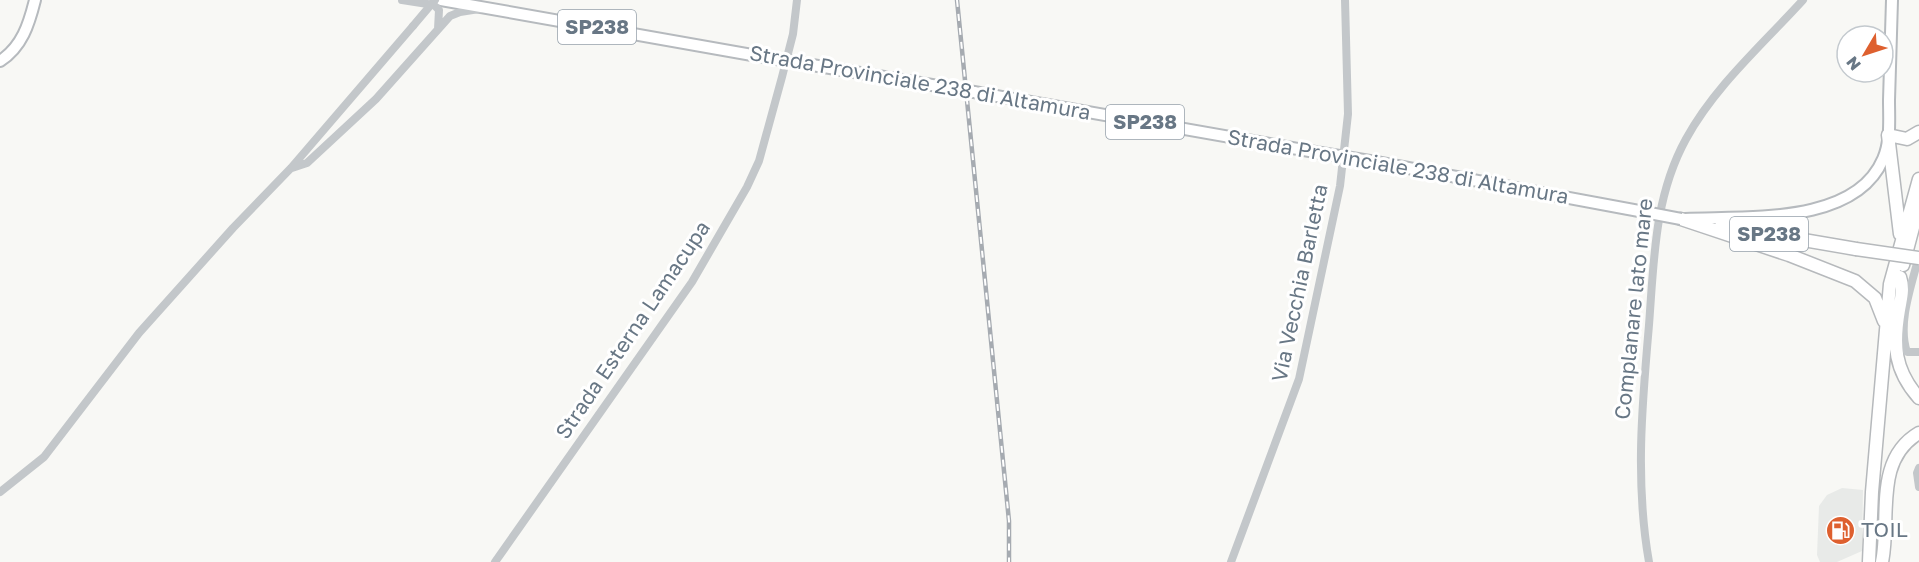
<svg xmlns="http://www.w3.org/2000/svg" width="1919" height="562" font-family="'Golos Text',sans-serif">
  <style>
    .built { fill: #e8eae8 }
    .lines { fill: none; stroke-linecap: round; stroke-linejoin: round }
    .major-casing { stroke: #b6babe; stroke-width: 14 }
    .highway-casing { stroke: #b6b9bc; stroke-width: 15 }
    .minor { stroke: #c3c7ca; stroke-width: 8 }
    .major { stroke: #fff; stroke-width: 10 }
    .highway { stroke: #fff; stroke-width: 12 }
    .rail-casing { stroke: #a6abb1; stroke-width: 4.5 }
    .rail { stroke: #fff; stroke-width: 2; stroke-dasharray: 7; stroke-linecap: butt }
    .major-bridge-casing { stroke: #b6babe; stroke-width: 14; stroke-linecap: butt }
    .highway-bridge-casing { stroke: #b6b9bc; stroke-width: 15; stroke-linecap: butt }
    .minor-bridge { stroke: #c3c7ca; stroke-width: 8 }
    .major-bridge { stroke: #fff; stroke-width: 10 }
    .highway-bridge { stroke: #fff; stroke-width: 12 }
    .labels { text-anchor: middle; stroke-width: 6; stroke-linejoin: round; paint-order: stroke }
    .shield { fill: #fff; stroke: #95a0aa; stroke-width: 1.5 }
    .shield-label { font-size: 20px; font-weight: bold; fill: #687785 }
    .street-label { font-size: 21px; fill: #687785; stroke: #fff }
    .poi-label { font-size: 21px; fill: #687785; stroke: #fff; text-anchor: start }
  </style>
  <rect width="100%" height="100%" fill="#f8f8f5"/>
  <!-- built -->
  <path class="built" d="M 1842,488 L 1863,490 L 1862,551 L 1837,562 L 1820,562 L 1817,555 L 1819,506 L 1827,495 Z"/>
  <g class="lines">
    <defs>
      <path id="major" d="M 441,0 L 752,55
        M 0,61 C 22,47 29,24 35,0
        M 812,65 L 950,88
        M 974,92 L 1315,152
        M 1376,162 L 1639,211
        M 1685,219 C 1743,216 1855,226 1883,159 C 1891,141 1889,119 1889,100 C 1890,67 1891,33 1892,0"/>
      <path id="highway" d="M 1681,219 L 1789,255 L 1855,281 L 1875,298 L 1884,321
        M 1721,226 L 1856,249
        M 1900,234 L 1888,135 L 1907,139 L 1919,132
        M 1903,265 L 1919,205
        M 1900,277 C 1904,289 1901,298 1899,310 C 1893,345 1894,370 1919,398
        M 1869,562 L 1872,492 L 1890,284 L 1919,179
        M 1882,562 C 1891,519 1873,460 1919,433"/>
    </defs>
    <!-- major casing -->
    <use href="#major" class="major-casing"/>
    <!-- highway casing -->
    <use href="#highway" class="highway-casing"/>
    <!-- minor -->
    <path class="minor" d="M 402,0 L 434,5 L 439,10 L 438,29
      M 292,168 L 307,163 L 376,99 L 450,16 L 460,12 L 479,9
      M 1919,256 C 1912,284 1897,323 1907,352 L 1919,352
      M 1919,468 L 1917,473 L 1919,487
      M 0,492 L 44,457 L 139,333 L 233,228 L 291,168 L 413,26
      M 495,562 L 692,282 L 747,187 L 759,161 L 782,77 L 793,34 L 797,0
      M 1231,562 L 1299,379 L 1340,186 L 1348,114 L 1345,0
      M 1649,562 C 1635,483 1642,405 1649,325 C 1654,261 1654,197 1686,139 C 1715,86 1763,44 1803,0"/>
    <!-- major -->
    <use href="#major" class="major"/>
    <!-- highway -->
    <use href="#highway" class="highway"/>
    <defs>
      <path id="rail" d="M 957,0 L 1009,521 L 1009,562"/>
    </defs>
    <!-- rail casing -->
    <use href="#rail" class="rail-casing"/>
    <!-- rail -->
    <use href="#rail" class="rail"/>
    <defs>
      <path id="major-bridge" d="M 752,55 L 812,65
        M 950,88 L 974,92
        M 1315,152 L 1376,162
        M 1639,211 L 1681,219"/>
      <path id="highway-bridge" d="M 1856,249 L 1919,258"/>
    </defs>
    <!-- major-bridge casing -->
    <use href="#major-bridge" class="major-bridge-casing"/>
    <!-- highway-bridge casing -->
    <use href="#highway-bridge" class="highway-bridge-casing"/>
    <!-- minor-bridge -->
    <path class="minor-bridge" d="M 413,26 L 435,0"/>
    <!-- major-bridge -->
    <use href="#major-bridge" class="major-bridge"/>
    <!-- highway-bridge -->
    <use href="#highway-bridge" class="highway-bridge"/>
  </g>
  <!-- icons -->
  <defs>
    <symbol id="fuel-disc" viewBox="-11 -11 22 22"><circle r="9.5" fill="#de602f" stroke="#fff"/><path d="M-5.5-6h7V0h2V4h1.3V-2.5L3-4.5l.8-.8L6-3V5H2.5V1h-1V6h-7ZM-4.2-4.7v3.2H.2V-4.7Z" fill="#fff"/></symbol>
  </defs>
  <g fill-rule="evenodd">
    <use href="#fuel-disc" x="1824" y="514" width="33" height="33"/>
  </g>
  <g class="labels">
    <!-- shield labels -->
    <g class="shield">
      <rect x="558" y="10" width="78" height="34" rx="4.5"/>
      <rect x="1106" y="105" width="78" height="34" rx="4.5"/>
      <rect x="1730" y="217" width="78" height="34" rx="4.5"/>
    </g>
    <g class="shield-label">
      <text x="597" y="34">SP238</text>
      <text x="1145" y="129">SP238</text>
      <text x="1769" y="241">SP238</text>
    </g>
    <!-- street labels -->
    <g class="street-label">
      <text transform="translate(920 83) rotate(10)" y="7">Strada Provinciale 238 di Altamura</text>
      <text transform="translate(1398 167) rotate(10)" y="7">Strada Provinciale 238 di Altamura</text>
      <text transform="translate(1300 283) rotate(-78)" y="7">Via Vecchia Barletta</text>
      <text transform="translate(1634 309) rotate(-84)" y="7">Complanare lato mare</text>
      <text transform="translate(633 330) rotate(-56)" y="7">Strada Esterna Lamacupa</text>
    </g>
    <!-- poi labels -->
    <g class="poi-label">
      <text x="1861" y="537">TOIL</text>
    </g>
  </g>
  <!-- north arrow -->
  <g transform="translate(1865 54) rotate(231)"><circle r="28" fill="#ffffff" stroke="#c3c9ce" stroke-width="1.5"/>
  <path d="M0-4.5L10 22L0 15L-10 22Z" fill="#de602f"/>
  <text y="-9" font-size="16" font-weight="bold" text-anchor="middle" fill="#687785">N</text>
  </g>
</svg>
